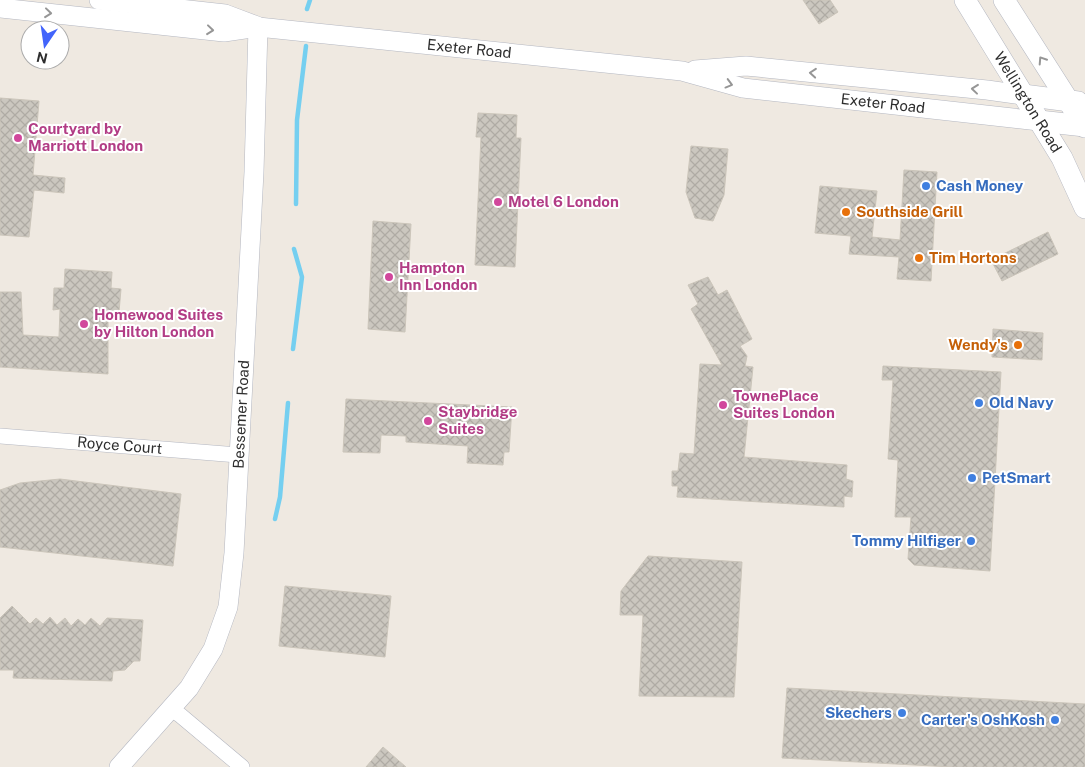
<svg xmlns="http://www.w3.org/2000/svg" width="1085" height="767" font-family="'Public Sans',sans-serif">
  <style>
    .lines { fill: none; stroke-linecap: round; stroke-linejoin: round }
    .stream { stroke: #75cff0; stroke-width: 4.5 }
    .building { fill: url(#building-cross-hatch); stroke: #cbc5ba }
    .minor-casing { stroke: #b4b7c1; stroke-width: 16 }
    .tertiary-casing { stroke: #b4b7c1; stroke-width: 20 }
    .secondary-casing { stroke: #b4b7c1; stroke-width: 22 }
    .minor { stroke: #fff; stroke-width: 15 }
    .tertiary { stroke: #fff; stroke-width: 19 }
    .secondary { stroke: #fff; stroke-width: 21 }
    .oneway { stroke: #969696 }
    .hotel-dot { fill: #d1479c; stroke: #fff; stroke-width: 2 }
    .shop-dot { fill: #3f7fe0; stroke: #fff; stroke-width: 2 }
    .food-dot { fill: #e8710a; stroke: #fff; stroke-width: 2 }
    .labels { text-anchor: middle; stroke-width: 4; stroke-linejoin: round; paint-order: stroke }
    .street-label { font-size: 15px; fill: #2e2e2e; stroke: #fff }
    .hotel-label { font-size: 15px; font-weight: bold; fill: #b23c85; stroke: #fff; text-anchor: start }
    .shop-label { font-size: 15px; font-weight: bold; fill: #366cbe; stroke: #fff; text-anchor: start }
    .food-label { font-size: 15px; font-weight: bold; fill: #c56008; stroke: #fff; text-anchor: start }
  </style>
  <defs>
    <pattern id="building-cross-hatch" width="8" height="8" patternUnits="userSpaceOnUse" patternTransform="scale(1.25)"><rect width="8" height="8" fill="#cbc7bf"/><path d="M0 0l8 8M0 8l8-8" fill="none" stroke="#afaba4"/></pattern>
  </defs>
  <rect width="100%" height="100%" fill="#efe9e1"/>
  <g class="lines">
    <!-- stream -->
    <path class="stream" d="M 307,9 L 310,0
      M 296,204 L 297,120 L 306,46
      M 293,349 L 302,277 L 294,249
      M 275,519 L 280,497 L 288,403"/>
  </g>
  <!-- building -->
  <path class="building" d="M 803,0 L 830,0 L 838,12 L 819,24 Z
    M 0,98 L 39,101 L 33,175 L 65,178 L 64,193 L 34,190 L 29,237 L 0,235 Z
    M 478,113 L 517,115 L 516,138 L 521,138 L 515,267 L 475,265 L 481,137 L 476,137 Z
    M 691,146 L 728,149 L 724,195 L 713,221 L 695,218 L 686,192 Z
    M 904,170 L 937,172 L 931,281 L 897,279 L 899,257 L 849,254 L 851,236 L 815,233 L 820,186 L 877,191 L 872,237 L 900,240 Z
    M 373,221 L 411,224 L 405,332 L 368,329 Z
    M 1048,232 L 1058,254 L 1002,281 L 991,260 Z
    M 65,269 L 112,272 L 111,288 L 121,289 L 119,312 L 108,313 L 108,374 L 0,367 L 0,292 L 21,292 L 23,335 L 59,337 L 60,309 L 53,310 L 54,288 L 64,288 Z
    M 708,277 L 718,295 L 727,290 L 752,339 L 740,346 L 747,356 L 745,366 L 753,367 L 744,457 L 847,465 L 846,479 L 853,481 L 852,497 L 844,496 L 844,507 L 677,497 L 678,486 L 672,486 L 672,471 L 678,471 L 680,453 L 694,454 L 700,364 L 722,365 L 691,309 L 698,304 L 688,285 Z
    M 993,329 L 1043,333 L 1042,360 L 992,357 Z
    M 883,366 L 1001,372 L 990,571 L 914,565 L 908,559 L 911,517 L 895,517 L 898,460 L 888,459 L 893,380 L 882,380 Z
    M 346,399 L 512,407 L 509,452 L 504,452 L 503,465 L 467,463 L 468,446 L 406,442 L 406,436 L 381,435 L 380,453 L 343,452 Z
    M 60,479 L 181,494 L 173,566 L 0,547 L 0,490 L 20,483 Z
    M 648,556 L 742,562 L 734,697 L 639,696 L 643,615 L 620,615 L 621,591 Z
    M 285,586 L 391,596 L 385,657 L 279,646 Z
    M 12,606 L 30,624 L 36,618 L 43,624 L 50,617 L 57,625 L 65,618 L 71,626 L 78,619 L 85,625 L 91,618 L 100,626 L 107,618 L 143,620 L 140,661 L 134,661 L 125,670 L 113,671 L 112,681 L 13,678 L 14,670 L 0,670 L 0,618 Z
    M 787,688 L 1085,704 L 1085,767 L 952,767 L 782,758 Z
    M 383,747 L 406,767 L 366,767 Z"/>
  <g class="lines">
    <defs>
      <g id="minor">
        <path id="s1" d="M 0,436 L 238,455"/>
        <path d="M 171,709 L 180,715 L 242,767"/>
      </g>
      <g id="tertiary">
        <path d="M 99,0 L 225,14 L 257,26"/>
        <path id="s2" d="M 0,8 L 224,32 L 258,27 L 682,71 L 743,88 L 1039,121"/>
        <path d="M 695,70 L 746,66 L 987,90 L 1023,95"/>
        <path id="s3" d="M 119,767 L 189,688 L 213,649 L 228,607 L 234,553 L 254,172 L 258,27"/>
      </g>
      <g id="secondary">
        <path id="s4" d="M 965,0 L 1062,158 L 1085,208"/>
        <path d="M 1004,0 L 1085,127"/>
        <path d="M 1023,95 L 1078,102"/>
        <path d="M 1039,121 L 1085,126"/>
      </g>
    </defs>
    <!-- minor casing -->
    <use href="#minor" class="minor-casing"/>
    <!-- tertiary casing -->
    <use href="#tertiary" class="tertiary-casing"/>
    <!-- secondary casing -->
    <use href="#secondary" class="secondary-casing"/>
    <!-- minor -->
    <use href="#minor" class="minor"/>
    <!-- tertiary -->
    <use href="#tertiary" class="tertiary"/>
    <!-- secondary -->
    <use href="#secondary" class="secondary"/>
  </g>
  <!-- one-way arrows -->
  <defs><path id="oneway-chevron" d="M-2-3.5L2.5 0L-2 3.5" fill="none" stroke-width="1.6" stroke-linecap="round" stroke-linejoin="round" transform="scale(1.25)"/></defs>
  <g class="oneway">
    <use href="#oneway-chevron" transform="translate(48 13) rotate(6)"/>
    <use href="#oneway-chevron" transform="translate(210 30) rotate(6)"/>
    <use href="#oneway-chevron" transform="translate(1042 60) rotate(-123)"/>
    <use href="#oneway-chevron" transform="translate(813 73) rotate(-175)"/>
    <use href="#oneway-chevron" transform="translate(729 84) rotate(15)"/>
    <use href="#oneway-chevron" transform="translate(975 89) rotate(-174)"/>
  </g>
  <!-- markers -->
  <g class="hotel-dot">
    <circle cx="18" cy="138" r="5"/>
    <circle cx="498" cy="202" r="5"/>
    <circle cx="389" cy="277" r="5"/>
    <circle cx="84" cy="324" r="5"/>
    <circle cx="723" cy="405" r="5"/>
    <circle cx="428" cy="421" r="5"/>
  </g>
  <g class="shop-dot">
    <circle cx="926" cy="186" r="5"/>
    <circle cx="979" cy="403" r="5"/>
    <circle cx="972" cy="478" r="5"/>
    <circle cx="971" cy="541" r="5"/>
    <circle cx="902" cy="713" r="5"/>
    <circle cx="1055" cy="720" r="5"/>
  </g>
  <g class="food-dot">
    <circle cx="846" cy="212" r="5"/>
    <circle cx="919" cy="258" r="5"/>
    <circle cx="1018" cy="345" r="5"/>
  </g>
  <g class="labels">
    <!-- street labels -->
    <g class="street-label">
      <text dy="5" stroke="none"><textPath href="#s2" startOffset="472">Exeter Road</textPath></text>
      <text dy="5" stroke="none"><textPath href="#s2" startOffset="890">Exeter Road</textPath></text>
      <text dy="5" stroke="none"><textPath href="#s4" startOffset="120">Wellington Road</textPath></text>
      <text dy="5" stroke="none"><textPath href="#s3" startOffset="389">Bessemer Road</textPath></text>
      <text dy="5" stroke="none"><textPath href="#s1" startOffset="120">Royce Court</textPath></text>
    </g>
    <!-- hotel labels -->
    <g class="hotel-label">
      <text x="28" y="134">Courtyard by<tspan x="28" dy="17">Marriott London</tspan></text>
      <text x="508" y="207">Motel 6 London</text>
      <text x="399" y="273">Hampton<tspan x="399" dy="17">Inn London</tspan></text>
      <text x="94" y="320">Homewood Suites<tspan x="94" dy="17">by Hilton London</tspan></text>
      <text x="733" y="401">TownePlace<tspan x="733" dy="17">Suites London</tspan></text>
      <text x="438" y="417">Staybridge<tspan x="438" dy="17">Suites</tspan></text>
    </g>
    <!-- shop labels -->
    <g class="shop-label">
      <text x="936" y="191">Cash Money</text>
      <text x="989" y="408">Old Navy</text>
      <text x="982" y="483">PetSmart</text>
      <text x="961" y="546" text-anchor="end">Tommy Hilfiger</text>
      <text x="892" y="718" text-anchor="end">Skechers</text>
      <text x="1045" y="725" text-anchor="end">Carter's OshKosh</text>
    </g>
    <!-- food labels -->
    <g class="food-label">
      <text x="856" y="217">Southside Grill</text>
      <text x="929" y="263">Tim Hortons</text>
      <text x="1008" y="350" text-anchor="end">Wendy's</text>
    </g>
  </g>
  <!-- north arrow -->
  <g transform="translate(45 45) rotate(193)"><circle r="24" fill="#ffffff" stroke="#ababab"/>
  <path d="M0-4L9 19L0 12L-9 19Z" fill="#4264fb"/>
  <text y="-8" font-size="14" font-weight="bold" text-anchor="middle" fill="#2e2e2e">N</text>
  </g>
</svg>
